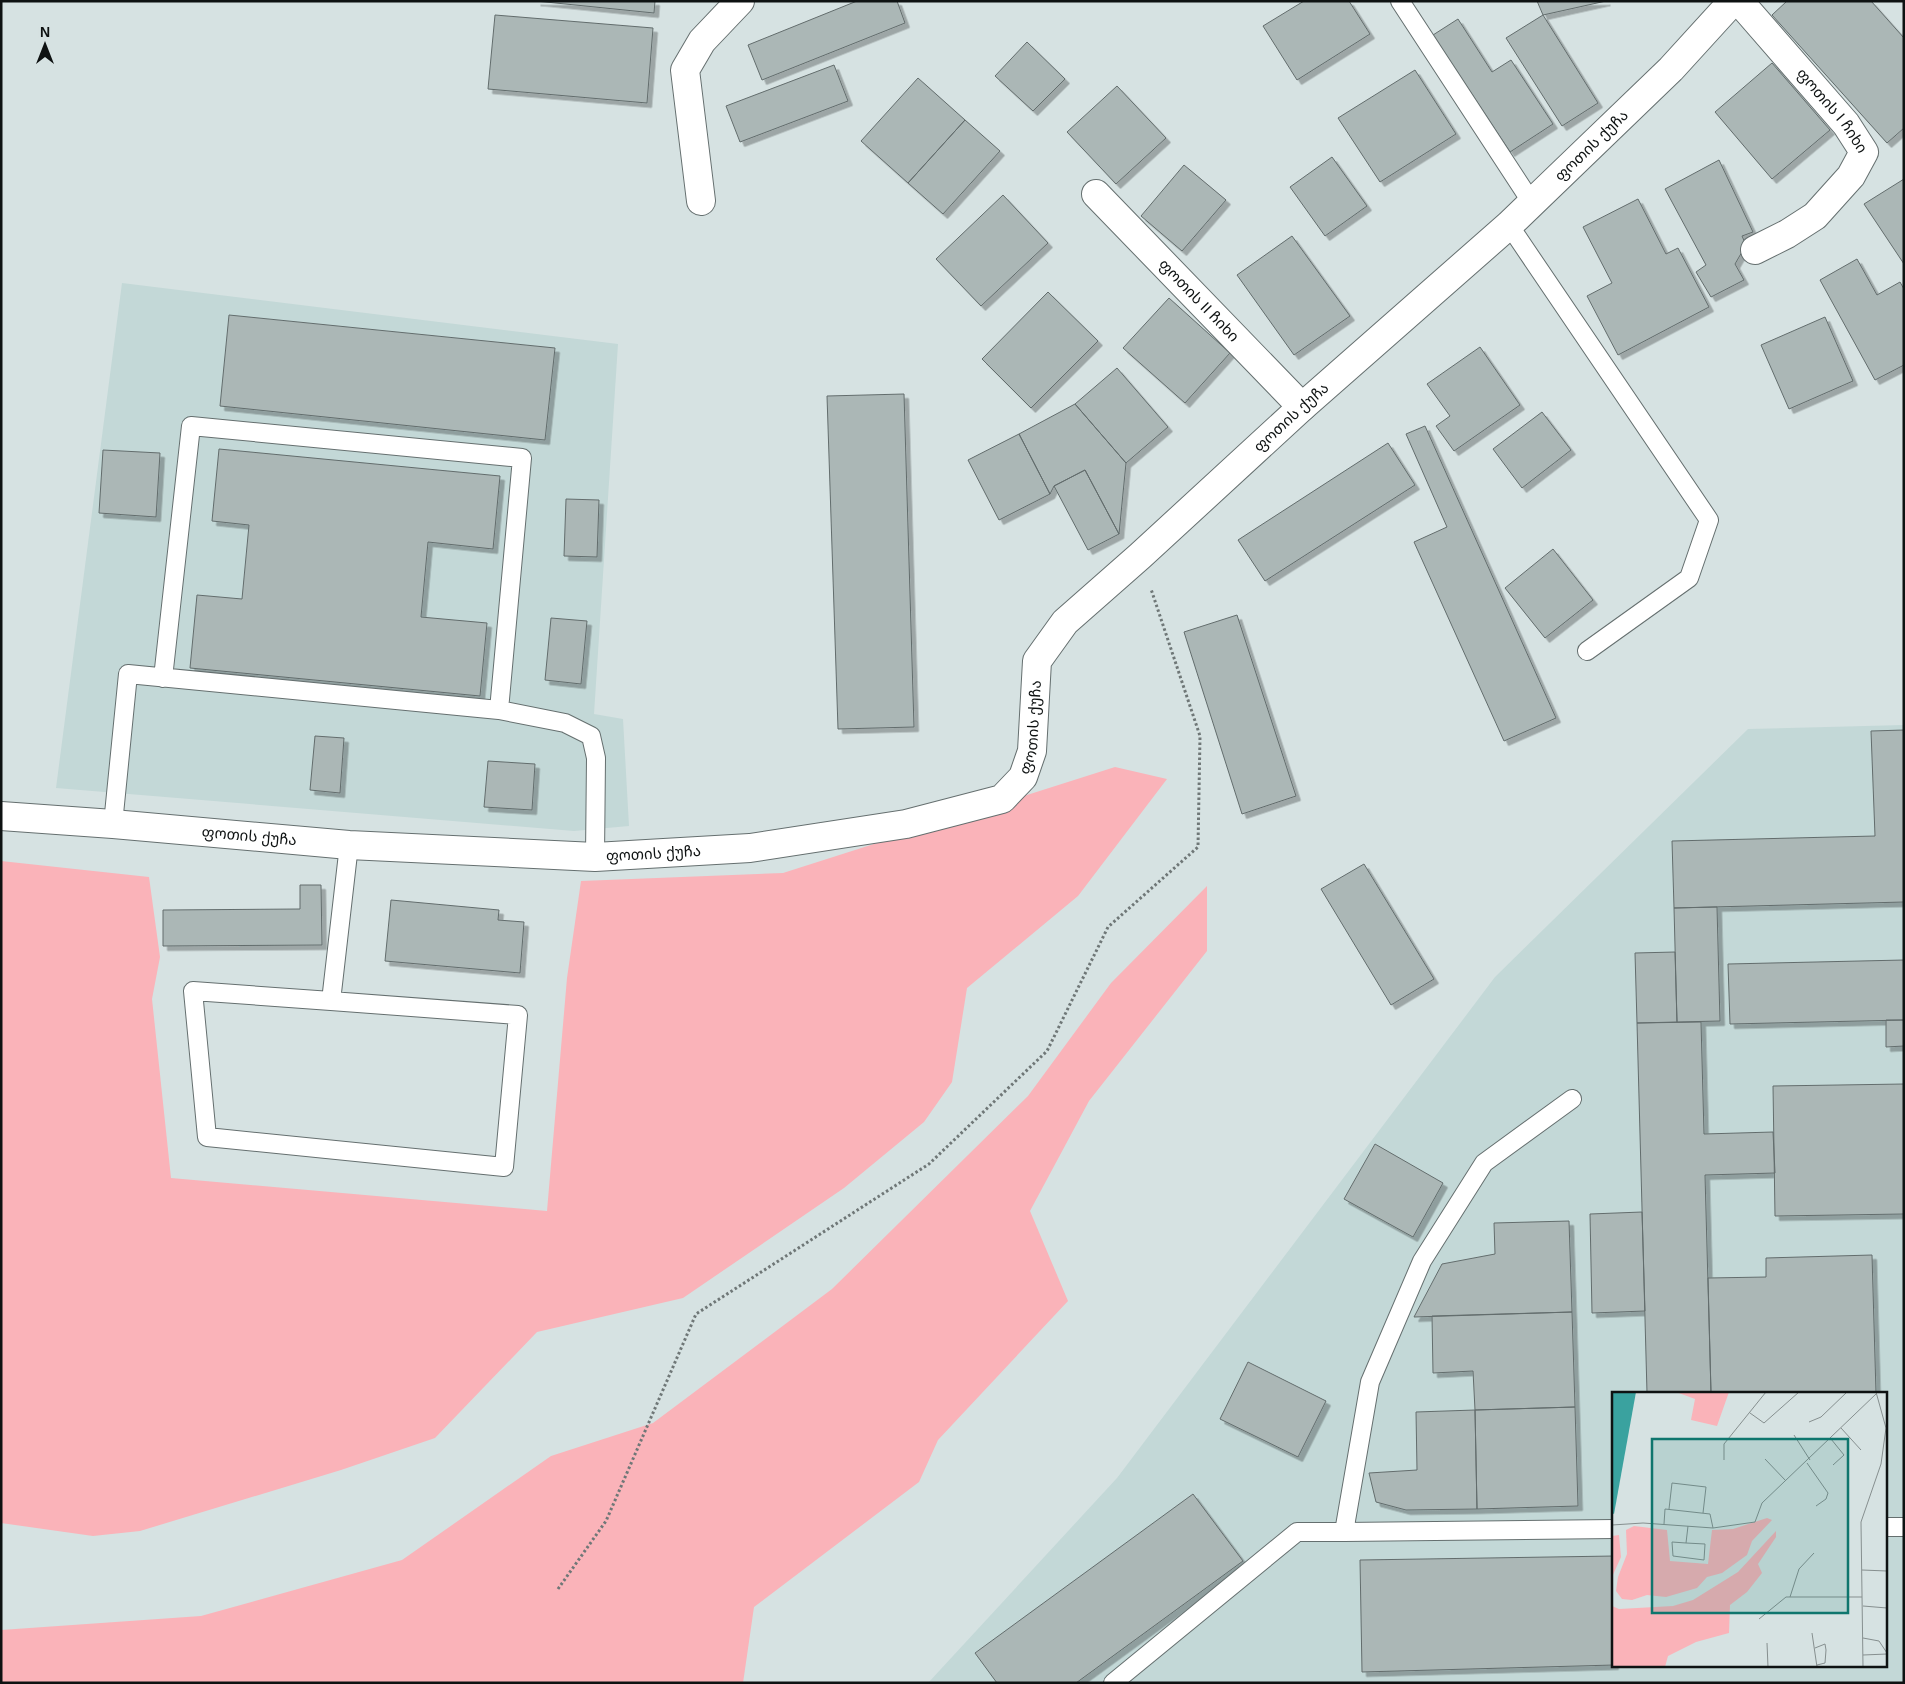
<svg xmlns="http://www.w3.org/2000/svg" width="1905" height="1684" font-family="Helvetica,'Noto Sans Georgian',sans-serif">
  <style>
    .built { fill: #c3d8d7; fill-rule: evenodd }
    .green { fill: #fab3b9 }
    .building { fill: #abb7b6; stroke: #636d6d; filter: url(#shadow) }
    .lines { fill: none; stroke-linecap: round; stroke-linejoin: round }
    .lane-casing { stroke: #656f6f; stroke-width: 20 }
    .street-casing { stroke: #656f6f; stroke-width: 30 }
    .secondary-casing { stroke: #656f6f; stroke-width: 30 }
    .path { stroke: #6f7777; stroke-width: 3; stroke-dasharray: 2.5 2.5; stroke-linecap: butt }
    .lane { stroke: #fff; stroke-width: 18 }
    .street { stroke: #fff; stroke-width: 28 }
    .secondary { stroke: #fff; stroke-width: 28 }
    .labels { text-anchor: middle; stroke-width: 4; stroke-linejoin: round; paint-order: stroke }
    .street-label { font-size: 15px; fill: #0e1212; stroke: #d6e2e2 }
    .inset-road { fill: none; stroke: #868f8f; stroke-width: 1 }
    .view { fill: #0f766e; fill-opacity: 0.15; stroke: #0f766e; stroke-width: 2.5 }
    .inset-edge { fill: none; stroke: #0e1212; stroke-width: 2.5 }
  </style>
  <defs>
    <filter id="shadow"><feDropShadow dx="4.5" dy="4.5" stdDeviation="0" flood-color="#0004"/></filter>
  </defs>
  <rect width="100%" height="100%" fill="#d6e2e2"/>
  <!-- built -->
  <path class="built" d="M 122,283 L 618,344 L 594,714 L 623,719 L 629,826 L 574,831 L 56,788 Z
    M 1904,725 L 1904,1683 L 928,1683 L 1117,1478 L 1495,977 L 1748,729 ZM 1614,1393 L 1886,1393 L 1886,1665 L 1614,1665 Z"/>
  <!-- green -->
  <path class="green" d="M 1115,767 L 1167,779 L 1078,896 L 967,988 L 952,1082 L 924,1122 L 844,1188 L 683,1298 L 537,1332 L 435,1438 L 341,1470 L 140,1531 L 93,1536 L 1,1523 L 1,861 L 149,877 L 160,957 L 152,999 L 171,1178 L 547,1211 L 567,978 L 581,881 L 783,873 Z
    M 1207,886 L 1207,951 L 1089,1101 L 1030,1211 L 1068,1301 L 938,1440 L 919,1482 L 754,1607 L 743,1683 L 1,1683 L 1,1630 L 201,1616 L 402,1560 L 551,1456 L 653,1423 L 832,1289 L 1028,1096 L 1111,983 Z"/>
  <!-- building -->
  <path class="building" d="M 536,1 L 655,1 L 654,13 Z
    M 857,1 L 897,1 L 905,23 L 762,80 L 748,45 Z
    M 1304,1 L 1349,1 L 1370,34 L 1297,80 L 1263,26 Z
    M 1537,1 L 1606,1 L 1543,15 Z
    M 1787,1 L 1871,1 L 1904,38 L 1904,128 L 1887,143 L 1772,15 Z
    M 495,15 L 653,28 L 647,103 L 488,89 Z
    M 1543,15 L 1598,103 L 1562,126 L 1506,38 Z
    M 1458,19 L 1492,72 L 1511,60 L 1553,124 L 1510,152 L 1433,35 Z
    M 1027,42 L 1065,79 L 1033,111 L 995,76 Z
    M 1772,63 L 1830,130 L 1772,179 L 1715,112 Z
    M 834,65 L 848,101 L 740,142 L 726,106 Z
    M 1415,70 L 1456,134 L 1380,182 L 1338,118 Z
    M 918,78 L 965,120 L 908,183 L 861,141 Z
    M 1117,86 L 1166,138 L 1116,184 L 1067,132 Z
    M 965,120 L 1000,151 L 943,214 L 908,183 Z
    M 1332,157 L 1367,206 L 1325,236 L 1290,187 Z
    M 1719,160 L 1753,232 L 1742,236 L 1746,245 L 1735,264 L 1744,280 L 1711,297 L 1696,272 L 1706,265 L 1665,189 Z
    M 1184,165 L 1226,200 L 1182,251 L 1141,216 Z
    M 1904,179 L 1904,264 L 1864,204 Z
    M 1003,195 L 1048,243 L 981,306 L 936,259 Z
    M 1638,199 L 1666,254 L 1678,248 L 1709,307 L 1618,355 L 1587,296 L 1612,283 L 1583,227 Z
    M 1292,236 L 1350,316 L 1294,355 L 1237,275 Z
    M 1857,259 L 1877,295 L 1900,282 L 1904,289 L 1904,365 L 1875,380 L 1820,280 Z
    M 1048,292 L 1098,341 L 1031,408 L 982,359 Z
    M 1169,298 L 1230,353 L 1185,403 L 1123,348 Z
    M 229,315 L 555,348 L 545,440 L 220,406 Z
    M 1825,317 L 1853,381 L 1789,409 L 1761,345 Z
    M 1480,347 L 1520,405 L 1454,451 L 1436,426 L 1450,416 L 1427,384 Z
    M 1117,368 L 1168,427 L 1126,463 L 1075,404 Z
    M 904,394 L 914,727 L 838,729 L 827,396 Z
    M 1075,404 L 1126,463 L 1119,534 L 1085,470 L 1054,486 L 1050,494 L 1019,434 Z
    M 1542,412 L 1571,450 L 1522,488 L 1493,449 Z
    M 1425,426 L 1556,718 L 1504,741 L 1414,542 L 1447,527 L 1406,434 Z
    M 1019,434 L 1050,494 L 999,520 L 968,460 Z
    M 1388,443 L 1415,485 L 1265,581 L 1238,540 Z
    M 219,449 L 500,476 L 493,549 L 428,542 L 421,617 L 487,623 L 480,696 L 190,668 L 197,595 L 242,599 L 249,525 L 212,521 Z
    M 103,450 L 160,453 L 156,517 L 99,513 Z
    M 1085,470 L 1119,534 L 1088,550 L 1054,486 Z
    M 566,499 L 599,500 L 597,557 L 564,556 Z
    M 1553,549 L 1593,600 L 1545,638 L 1505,588 Z
    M 1237,615 L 1296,796 L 1242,814 L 1184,632 Z
    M 551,618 L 587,621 L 581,684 L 545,680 Z
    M 1904,730 L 1904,902 L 1674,908 L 1672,841 L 1875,836 L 1871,731 Z
    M 315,736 L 344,738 L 340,793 L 310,790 Z
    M 488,761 L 535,764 L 532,810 L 484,807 Z
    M 1364,864 L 1434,979 L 1391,1005 L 1321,889 Z
    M 300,885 L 321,885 L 322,945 L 163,946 L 163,910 L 300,909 Z
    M 391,900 L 499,910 L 498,920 L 524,922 L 520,973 L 385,961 Z
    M 1717,907 L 1720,1021 L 1677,1022 L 1674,908 Z
    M 1675,952 L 1677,1022 L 1637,1023 L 1635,953 Z
    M 1904,960 L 1904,1020 L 1730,1024 L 1728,964 Z
    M 1886,1020 L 1904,1020 L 1904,1046 L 1886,1047 Z
    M 1701,1022 L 1704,1134 L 1773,1132 L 1775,1173 L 1705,1175 L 1711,1393 L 1647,1393 L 1637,1023 Z
    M 1904,1084 L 1904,1214 L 1775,1216 L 1773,1086 Z
    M 1375,1144 L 1443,1183 L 1413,1237 L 1344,1199 Z
    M 1642,1212 L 1645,1311 L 1592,1313 L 1590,1214 Z
    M 1569,1221 L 1572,1312 L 1414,1317 L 1442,1264 L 1495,1254 L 1494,1223 Z
    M 1872,1255 L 1876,1393 L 1711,1393 L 1708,1278 L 1766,1277 L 1766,1258 Z
    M 1572,1312 L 1575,1407 L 1475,1410 L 1473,1371 L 1433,1373 L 1432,1316 Z
    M 1248,1362 L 1326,1401 L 1298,1457 L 1220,1419 Z
    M 1575,1407 L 1578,1506 L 1477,1509 L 1475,1410 Z
    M 1475,1410 L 1477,1509 L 1406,1510 L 1376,1502 L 1369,1473 L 1417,1470 L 1416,1412 Z
    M 1193,1494 L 1243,1561 L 1076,1683 L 997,1683 L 975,1653 Z
    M 1614,1556 L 1614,1665 L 1362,1672 L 1360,1560 Z"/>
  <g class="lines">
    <defs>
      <path id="lane" d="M 1400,1 L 1532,203
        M 1509,225 L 1709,520 L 1689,578 L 1587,651
        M 163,678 L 191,426 L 522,458 L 499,710
        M 113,824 L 128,674 L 499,710 L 565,723 L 591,736 L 596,758 L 595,857
        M 331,1001 L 193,991 L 207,1137 L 504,1167 L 518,1015 L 331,1001 L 349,845
        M 1886,1527 L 1904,1527
        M 1344,1532 L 1614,1529
        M 1113,1683 L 1297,1532 L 1344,1532 L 1370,1382 L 1422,1261 L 1484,1163 L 1572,1099"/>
      <g id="street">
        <path id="s1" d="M 1739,1 L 1846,124 L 1864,152 L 1851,176 L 1815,216 L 1787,234 L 1755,250"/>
        <path id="s2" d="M 1096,194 L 1302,407"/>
        <path d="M 701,201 L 685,70 L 702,41 L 740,1"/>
      </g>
      <g id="secondary">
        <path id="s3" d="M 1,816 L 113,824 L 349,845 L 595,857 L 750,848 L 906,824 L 1002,799 L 1023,777 L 1032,751 L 1037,661 L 1065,622 L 1140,556 L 1302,407 L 1509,225 L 1671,69 L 1733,1"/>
      </g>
    </defs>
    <!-- lane casing -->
    <use href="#lane" class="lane-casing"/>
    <!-- street casing -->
    <use href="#street" class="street-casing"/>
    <!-- secondary casing -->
    <use href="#secondary" class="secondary-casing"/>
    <!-- path -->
    <path class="path" d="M 558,1589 L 606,1521 L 696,1314 L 929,1164 L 1047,1051 L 1108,927 L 1198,847 L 1200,736 L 1151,589"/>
    <!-- lane -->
    <use href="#lane" class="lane"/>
    <!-- street -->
    <use href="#street" class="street"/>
    <!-- secondary -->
    <use href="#secondary" class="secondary"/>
  </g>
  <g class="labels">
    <!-- street labels -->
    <g class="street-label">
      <text dy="5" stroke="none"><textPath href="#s1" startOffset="144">ფოთის I ჩიხი</textPath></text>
      <text dy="5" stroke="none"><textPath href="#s3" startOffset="1914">ფოთის ქუჩა</textPath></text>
      <text dy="5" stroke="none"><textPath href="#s2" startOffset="148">ფოთის II ჩიხი</textPath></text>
      <text dy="5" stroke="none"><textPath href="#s3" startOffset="1509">ფოთის ქუჩა</textPath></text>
      <text dy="5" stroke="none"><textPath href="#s3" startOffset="1089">ფოთის ქუჩა</textPath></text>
      <text dy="5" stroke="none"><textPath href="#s3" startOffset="249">ფოთის ქუჩა</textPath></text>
      <text dy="5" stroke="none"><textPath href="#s3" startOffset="654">ფოთის ქუჩა</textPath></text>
    </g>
  </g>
  <!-- overview -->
  <g transform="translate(1612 1392)">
    <rect width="275" height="275" fill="#d6e2e2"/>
    <path d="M 64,0 L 117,0 L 105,34 L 79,28 L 83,7 ZM 155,126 L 160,128 L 140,149 L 135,163 L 110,181 L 95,185 L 85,196 L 54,205 L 35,203 L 20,208 L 10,207 L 4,199 L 6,185 L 15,162 L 14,138 L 22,134 L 55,138 L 58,169 L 96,172 L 100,138 L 121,137 ZM 164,139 L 164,145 L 146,172 L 150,181 L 135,200 L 118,213 L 117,241 L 84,250 L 56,264 L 53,275 L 0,275 L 0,214 L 7,217 L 61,214 L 81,208 L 126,180 ZM 7,143 L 9,165 L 0,185 L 0,144 Z" fill="#fab3b9"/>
    <path d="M 0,0 L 24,0 L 2,122 L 0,121 Z" fill="#3aa29f"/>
    <path class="inset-road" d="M 138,21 L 152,31 L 187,0M 197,30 L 209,25 L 235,0M 229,36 L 249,58M 182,43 L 198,68M 219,47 L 232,63 L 221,73M 153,67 L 174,89M 112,68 L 112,52 L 154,0M 195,71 L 216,101 L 214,107 L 204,114M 57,117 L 60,91 L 94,95 L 91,121M 52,132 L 53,117 L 98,122 L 101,136M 0,133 L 31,131 L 101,136 L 143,130 L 150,111 L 264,2M 74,151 L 60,150 L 61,164 L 92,168 L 93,152 L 74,151 L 76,134M 250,178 L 275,179M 178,205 L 250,205M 251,214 L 275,216M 147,227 L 174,205 L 178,205 L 187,177 L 202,161M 200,241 L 205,275M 251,246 L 267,249 L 275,261M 155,251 L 156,275M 203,256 L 213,252 L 214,258 L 213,271 L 205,273M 251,263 L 275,262M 251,275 L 249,130 L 269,72 L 274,36 L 264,0"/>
    <path class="view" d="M 40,47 L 236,47 L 236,221 L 40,221 Z"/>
    <rect width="275" height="275" class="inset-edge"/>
  </g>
  <!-- border -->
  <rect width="1905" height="1684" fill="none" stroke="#0e1212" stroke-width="5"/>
  <!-- north arrow -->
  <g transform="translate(45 45)" stroke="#d6e2e2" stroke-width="4" paint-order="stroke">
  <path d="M0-4L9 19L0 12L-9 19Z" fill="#0e1212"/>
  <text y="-8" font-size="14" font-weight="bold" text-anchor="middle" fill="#0e1212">N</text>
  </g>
</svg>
